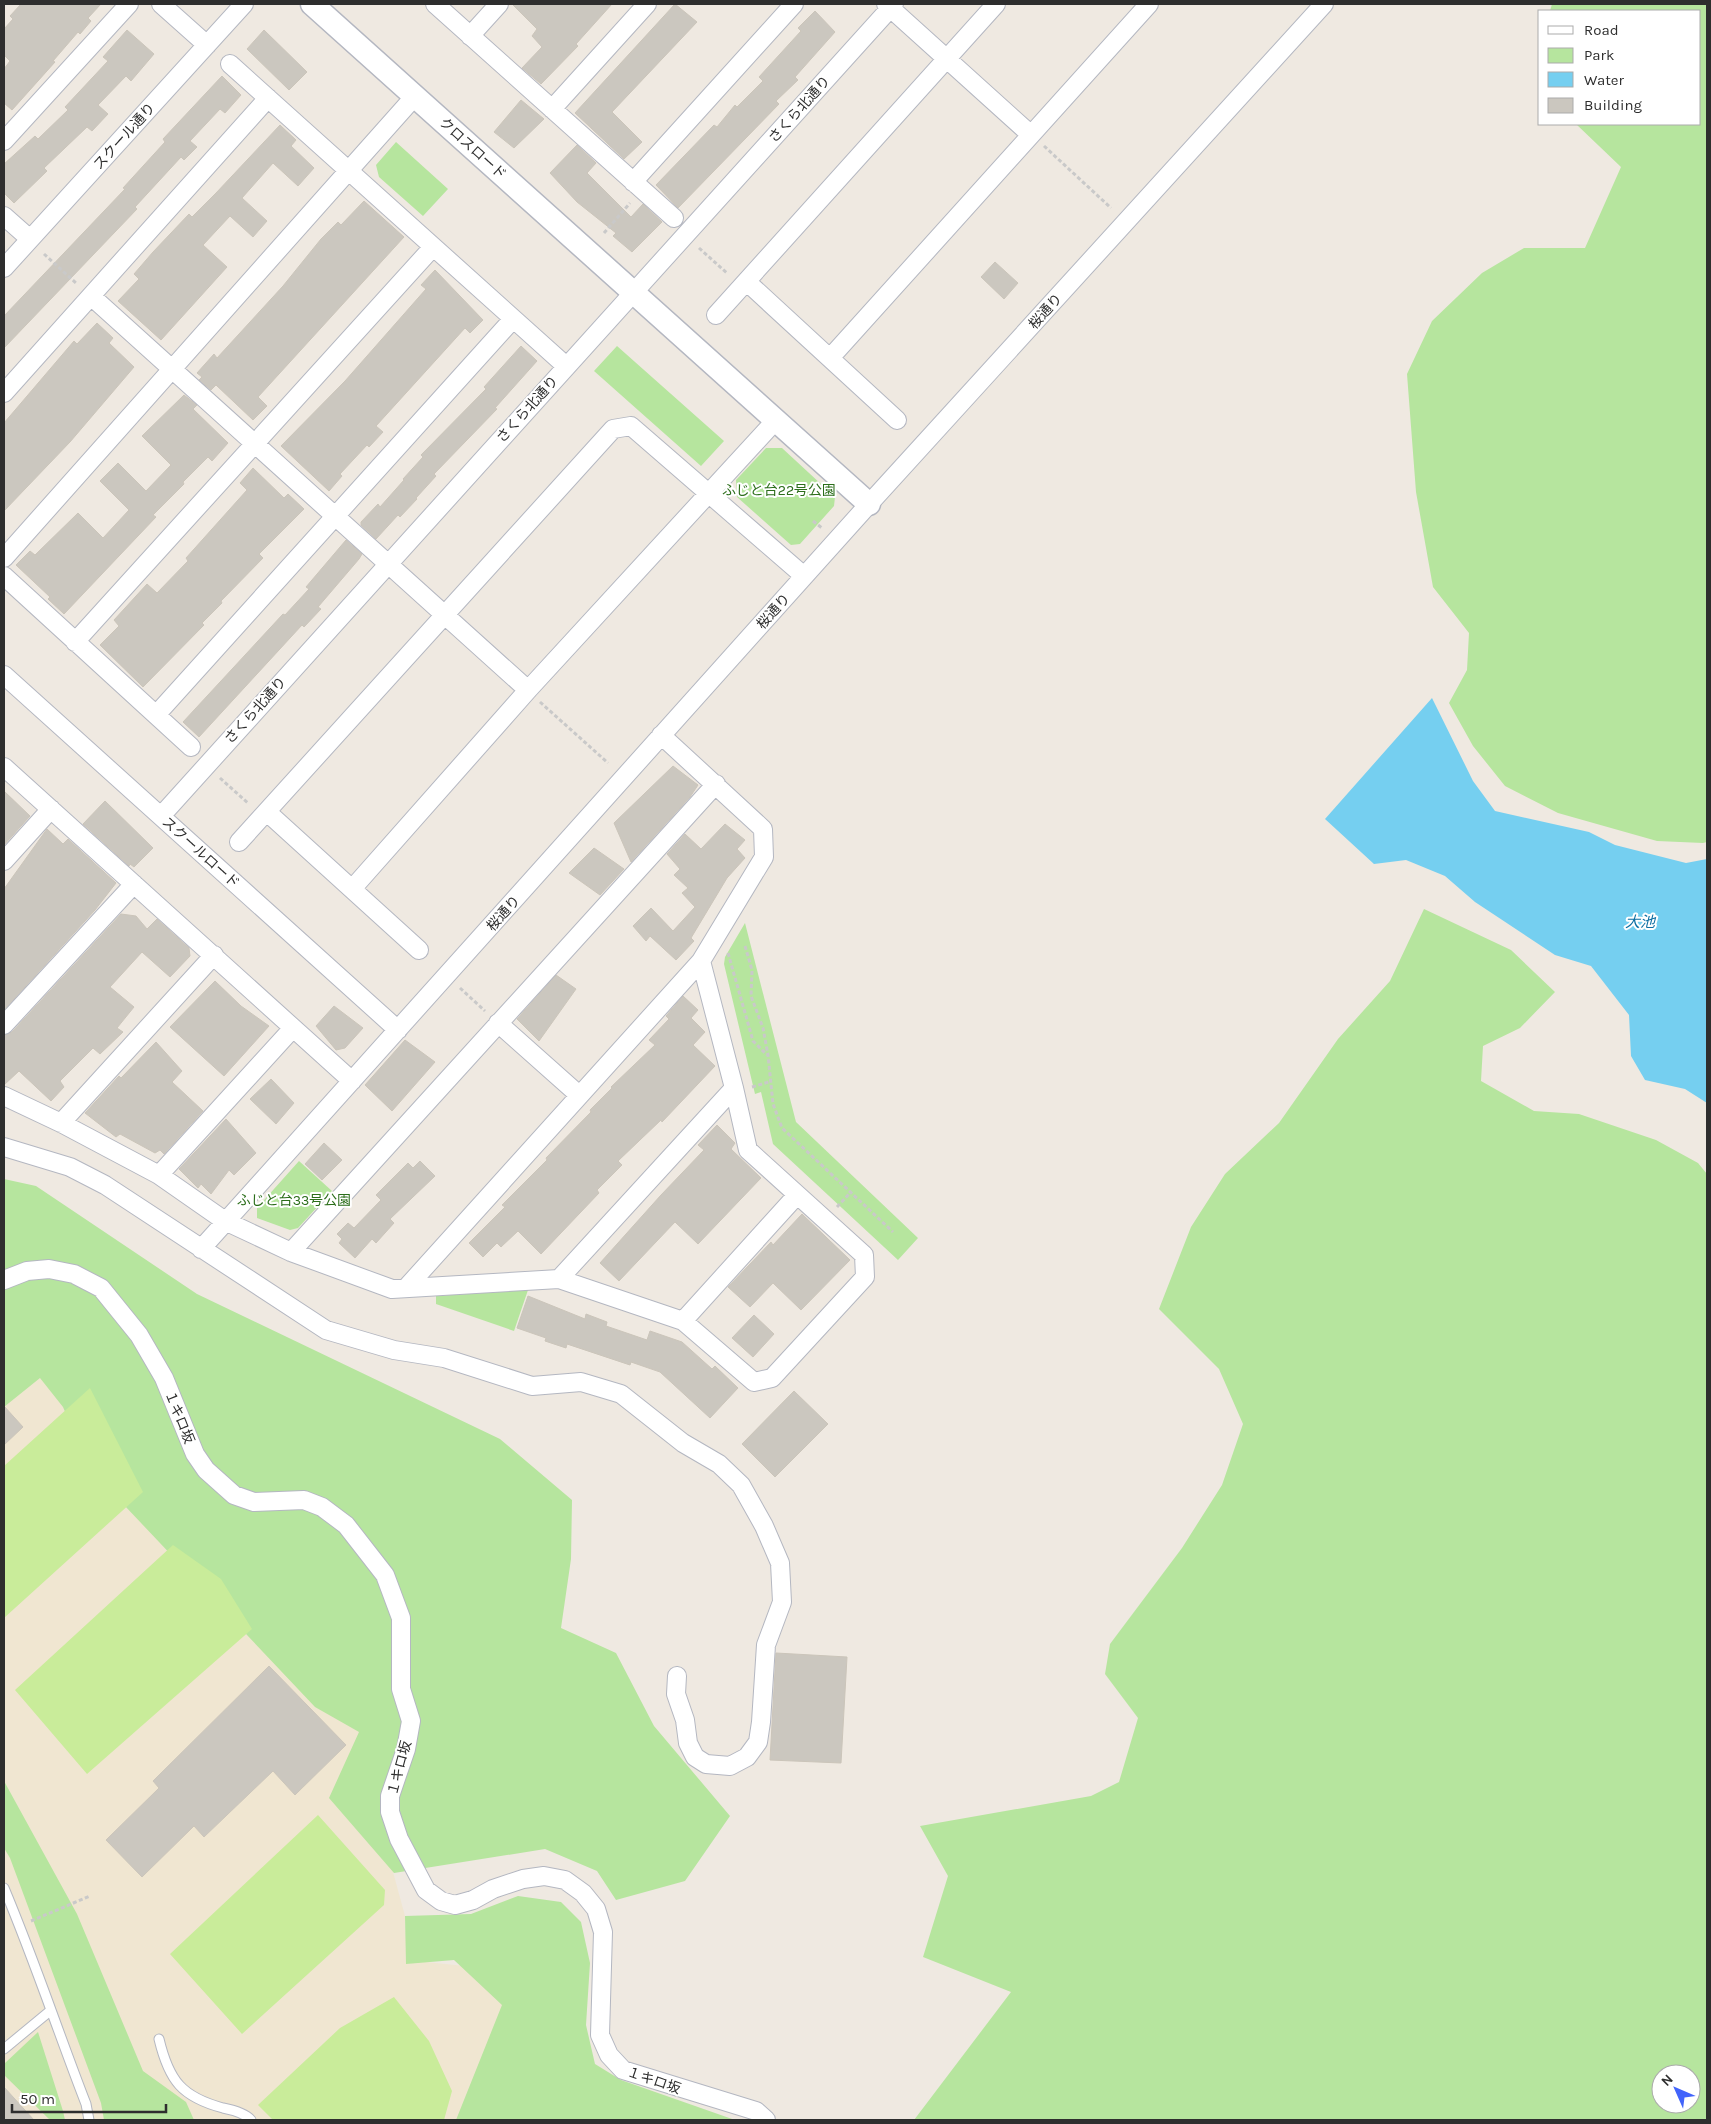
<svg xmlns="http://www.w3.org/2000/svg" width="1711" height="2124" font-family="Karla,'Noto Sans JP',sans-serif">
  <style>
    .education { fill: #f0e6d1 }
    .green { fill: #b6e59e; fill-rule: evenodd }
    .pitch { fill: #c9ec9a }
    .water { fill: #75cff0 }
    .building { fill: #cbc7bf; stroke: #cbc5ba }
    .lines { fill: none; stroke-linecap: round; stroke-linejoin: round }
    .service-casing { stroke: #b4b7c1; stroke-width: 11 }
    .minor-casing { stroke: #b4b7c1; stroke-width: 20 }
    .tertiary-casing { stroke: #b4b7c1; stroke-width: 25 }
    .path { stroke: #c9c9c9; stroke-width: 3; stroke-dasharray: 4 2.5; stroke-linecap: butt }
    .service { stroke: #fff; stroke-width: 9 }
    .minor { stroke: #fff; stroke-width: 18 }
    .tertiary { stroke: #fff; stroke-width: 22 }
    .labels { text-anchor: middle; stroke-width: 4; stroke-linejoin: round; paint-order: stroke }
    .street-label { font-size: 14px; fill: #2e2e2e; stroke: #fff }
    .park-label { font-size: 14px; fill: #2c6e1b; stroke: #fff }
    .water-label { font-size: 15px; font-style: italic; fill: #0d6fa3; stroke: #fff }
  </style>
  <rect width="100%" height="100%" fill="#efe9e1"/>
  <!-- education -->
  <path class="education" d="M 14,1348 L 374,1717 L 377,1813 L 405,1916 L 407,1960 L 523,1972 L 582,2120 L 4,2120 L 4,1357 Z"/>
  <!-- green -->
  <path class="green" d="M 1552,4 L 1707,4 L 1707,842 L 1703,843 L 1657,841 L 1558,813 L 1505,786 L 1473,746 L 1449,703 L 1467,670 L 1469,633 L 1433,587 L 1416,492 L 1407,374 L 1432,321 L 1482,273 L 1524,248 L 1585,248 L 1621,167 L 1576,124 L 1700,124 L 1700,11 L 1550,11 Z
    M 396,142 L 448,189 L 423,216 L 379,177 L 376,165 Z
    M 617,346 L 724,441 L 701,466 L 594,371 Z
    M 766,448 L 782,448 L 835,497 L 834,506 L 800,544 L 791,545 L 737,497 L 736,480 Z
    M 1424,909 L 1511,950 L 1555,992 L 1520,1028 L 1483,1046 L 1481,1081 L 1534,1111 L 1579,1114 L 1656,1140 L 1698,1163 L 1707,1174 L 1707,2120 L 914,2120 L 1011,1992 L 923,1957 L 948,1876 L 920,1826 L 1091,1796 L 1119,1782 L 1138,1718 L 1105,1674 L 1110,1644 L 1182,1548 L 1222,1485 L 1243,1424 L 1219,1369 L 1159,1309 L 1191,1227 L 1225,1174 L 1279,1123 L 1338,1039 L 1390,981 ZM 1661,2074 L 1691,2074 L 1691,2104 L 1661,2104 Z
    M 745,923 L 796,1122 L 918,1238 L 898,1260 L 773,1144 L 761,1092 L 755,1094 L 724,964 L 725,957 Z
    M 299,1161 L 332,1191 L 298,1228 L 290,1230 L 257,1218 L 257,1208 Z
    M 4,1179 L 36,1186 L 197,1294 L 500,1439 L 572,1500 L 571,1559 L 561,1628 L 616,1653 L 654,1726 L 730,1816 L 685,1881 L 616,1900 L 597,1871 L 545,1849 L 394,1873 L 329,1798 L 359,1732 L 315,1707 L 90,1469 L 63,1407 L 40,1378 L 4,1407 Z
    M 528,1290 L 514,1331 L 436,1304 L 436,1296 Z
    M 4,1781 L 77,1914 L 143,2071 L 186,2102 L 194,2120 L 104,2120 L 101,2103 L 10,1858 L 4,1848 Z
    M 518,1896 L 561,1902 L 581,1922 L 590,1963 L 586,2025 L 595,2064 L 621,2080 L 735,2120 L 456,2120 L 502,2005 L 454,1960 L 406,1964 L 405,1916 L 471,1914 Z
    M 38,2032 L 63,2111 L 65,2120 L 50,2120 L 4,2075 L 4,2064 Z"/>
  <!-- pitch -->
  <path class="pitch" d="M 90,1388 L 143,1492 L 4,1618 L 4,1466 Z
    M 173,1545 L 221,1579 L 252,1629 L 87,1774 L 15,1690 Z
    M 318,1815 L 385,1890 L 384,1905 L 242,2034 L 170,1954 Z
    M 394,1997 L 429,2041 L 452,2091 L 444,2120 L 273,2120 L 258,2105 L 340,2028 Z"/>
  <!-- water -->
  <path class="water" d="M 1432,698 L 1473,781 L 1495,811 L 1589,832 L 1615,845 L 1686,863 L 1707,859 L 1707,1103 L 1685,1089 L 1645,1080 L 1631,1056 L 1629,1015 L 1591,966 L 1555,955 L 1475,902 L 1445,876 L 1406,860 L 1374,864 L 1325,819 Z"/>
  <!-- building -->
  <path class="building" d="M 21,4 L 101,4 L 88,18 L 91,21 L 80,34 L 78,32 L 53,61 L 55,62 L 12,110 L 4,103 L 4,69 L 10,61 L 4,55 L 4,29 L 13,19 L 10,16 Z
    M 512,4 L 612,4 L 576,44 L 578,46 L 541,84 L 522,68 L 542,47 L 532,36 L 537,29 Z
    M 675,4 L 697,22 L 612,112 L 642,142 L 624,159 L 575,113 Z
    M 815,11 L 835,32 L 795,77 L 798,80 L 776,101 L 779,104 L 678,208 L 656,185 L 714,125 L 717,127 L 735,105 L 737,107 L 763,81 L 759,77 L 801,31 L 798,28 Z
    M 127,30 L 154,54 L 131,81 L 126,76 L 98,105 L 108,114 L 92,131 L 87,127 L 44,168 L 47,171 L 14,203 L 4,193 L 4,164 L 35,136 L 38,139 L 68,110 L 65,107 L 108,61 L 103,57 Z
    M 264,30 L 307,72 L 289,90 L 247,49 Z
    M 222,76 L 241,95 L 225,113 L 220,109 L 190,141 L 197,147 L 184,160 L 181,157 L 135,207 L 137,209 L 4,348 L 4,316 L 125,189 L 123,188 L 165,142 L 163,139 Z
    M 521,100 L 544,119 L 514,148 L 494,132 Z
    M 280,125 L 296,140 L 291,146 L 314,168 L 298,186 L 273,163 L 242,198 L 267,221 L 253,237 L 230,216 L 203,245 L 227,267 L 161,340 L 118,301 L 139,279 L 134,274 L 153,252 L 189,214 L 192,217 L 216,193 Z
    M 577,145 L 596,163 L 587,173 L 631,217 L 643,204 L 662,222 L 632,252 L 613,236 L 616,233 L 577,202 L 550,173 Z
    M 364,201 L 404,237 L 258,397 L 267,406 L 253,420 L 216,385 L 211,390 L 199,380 L 202,377 L 197,373 L 214,354 L 217,358 L 283,286 L 321,239 L 338,222 L 341,225 Z
    M 995,262 L 1018,283 L 1004,299 L 981,277 Z
    M 435,270 L 483,320 L 470,333 L 465,328 L 376,426 L 383,432 L 369,447 L 367,445 L 340,474 L 342,476 L 329,491 L 281,446 L 345,381 L 426,289 L 421,285 Z
    M 97,323 L 113,338 L 109,343 L 134,367 L 70,442 L 4,511 L 4,423 L 74,341 L 77,344 Z
    M 521,346 L 537,361 L 495,408 L 497,409 L 434,474 L 436,476 L 416,498 L 417,499 L 400,517 L 398,515 L 376,539 L 361,525 L 361,522 L 378,504 L 380,507 L 404,480 L 403,479 L 423,457 L 421,455 L 486,389 L 484,387 Z
    M 184,395 L 197,405 L 193,409 L 228,443 L 212,461 L 208,457 L 183,482 L 184,484 L 153,515 L 156,517 L 64,614 L 48,599 L 50,597 L 16,565 L 30,551 L 35,555 L 78,513 L 103,538 L 129,510 L 100,481 L 118,463 L 146,491 L 171,465 L 142,436 Z
    M 253,468 L 284,498 L 288,494 L 304,509 L 259,554 L 263,558 L 221,601 L 222,603 L 202,623 L 204,625 L 143,687 L 100,645 L 119,626 L 114,620 L 147,584 L 157,593 L 188,561 L 186,558 L 247,490 L 240,483 Z
    M 346,540 L 362,554 L 359,559 L 318,607 L 321,609 L 304,627 L 302,625 L 199,737 L 183,722 L 283,614 L 285,615 L 309,589 L 306,587 Z
    M 673,766 L 698,785 L 690,797 L 631,862 L 614,823 Z
    M 4,791 L 30,816 L 4,845 Z
    M 105,801 L 153,848 L 134,867 L 130,864 L 129,866 L 83,824 Z
    M 725,824 L 745,840 L 737,849 L 745,858 L 727,878 L 691,938 L 694,941 L 676,960 L 650,936 L 646,941 L 633,926 L 651,908 L 673,931 L 695,907 L 682,893 L 688,888 L 674,875 L 680,869 L 667,854 L 685,834 L 701,849 Z
    M 47,829 L 63,844 L 68,839 L 116,883 L 95,910 L 4,1010 L 4,889 Z
    M 594,848 L 624,869 L 600,895 L 569,873 Z
    M 121,914 L 136,916 L 147,929 L 157,919 L 189,948 L 190,956 L 170,977 L 142,952 L 110,987 L 134,1007 L 117,1028 L 123,1032 L 100,1054 L 93,1048 L 60,1081 L 64,1087 L 51,1101 L 19,1071 L 4,1085 L 4,1035 L 12,1032 Z
    M 556,975 L 576,989 L 539,1041 L 517,1019 Z
    M 215,981 L 241,1006 L 269,1026 L 224,1076 L 170,1027 Z
    M 683,996 L 698,1010 L 691,1018 L 705,1032 L 693,1045 L 715,1066 L 662,1122 L 661,1120 L 618,1161 L 622,1165 L 597,1190 L 599,1193 L 541,1254 L 518,1231 L 501,1247 L 497,1243 L 483,1257 L 469,1243 L 505,1207 L 502,1205 L 547,1160 L 546,1158 L 591,1112 L 590,1110 L 612,1088 L 611,1087 L 655,1045 L 649,1040 L 669,1019 L 666,1016 Z
    M 334,1006 L 363,1028 L 345,1048 L 336,1050 L 316,1026 Z
    M 405,1040 L 435,1062 L 392,1111 L 365,1085 Z
    M 156,1042 L 182,1071 L 172,1082 L 203,1111 L 164,1154 L 160,1150 L 155,1153 L 120,1134 L 116,1137 L 85,1113 L 119,1076 L 121,1078 Z
    M 271,1079 L 294,1103 L 276,1124 L 250,1099 Z
    M 226,1119 L 256,1153 L 234,1175 L 229,1170 L 211,1194 L 201,1184 L 198,1188 L 179,1169 Z
    M 717,1125 L 735,1143 L 731,1149 L 761,1178 L 698,1244 L 675,1222 L 619,1281 L 600,1263 L 661,1195 L 704,1150 L 698,1145 Z
    M 324,1143 L 342,1160 L 322,1180 L 305,1164 Z
    M 420,1161 L 435,1176 L 390,1219 L 394,1223 L 376,1243 L 372,1239 L 355,1258 L 339,1243 L 342,1239 L 337,1234 L 348,1223 L 354,1228 L 381,1200 L 376,1195 L 408,1163 L 413,1168 Z
    M 802,1214 L 850,1260 L 801,1310 L 773,1283 L 750,1307 L 728,1287 L 771,1242 L 773,1245 Z
    M 528,1296 L 585,1319 L 586,1314 L 607,1322 L 606,1326 L 647,1340 L 650,1331 L 682,1342 L 712,1369 L 715,1366 L 738,1388 L 710,1418 L 660,1372 L 631,1362 L 630,1365 L 567,1344 L 566,1348 L 545,1341 L 546,1338 L 517,1328 Z
    M 754,1315 L 774,1334 L 753,1357 L 732,1338 Z
    M 794,1391 L 828,1424 L 775,1477 L 742,1444 Z
    M 4,1406 L 23,1427 L 4,1445 Z
    M 776,1653 L 847,1657 L 841,1763 L 770,1760 Z
    M 269,1666 L 346,1745 L 295,1795 L 273,1771 L 204,1837 L 194,1826 L 142,1877 L 106,1840 L 159,1788 L 153,1781 Z
    M 4,2087 L 34,2120 L 4,2120 Z"/>
  <g class="lines">
    <defs>
      <path id="service" d="M 4,1888 C 34,1959 58,2032 86,2104 L 89,2120
        M 159,2039 C 169,2081 182,2097 223,2108 C 233,2110 245,2113 251,2120
        M 4,2049 L 50,2011"/>
      <path id="minor" d="M 161,4 L 207,45
        M 435,4 L 674,218
        M 886,4 L 1030,134
        M 470,36 L 499,4
        M 230,64 L 566,366
        M 552,109 L 647,4
        M 4,141 L 129,4
        M 633,182 L 794,4
        M 4,216 L 30,239
        M 4,268 L 244,4
        M 747,282 L 897,420
        M 91,296 L 528,690
        M 716,315 L 996,4
        M 830,358 L 1149,4
        M 4,393 L 268,98
        M 4,558 L 415,96
        M 4,576 L 191,747
        M 75,642 L 433,247
        M 4,675 L 398,1030
        M 156,715 L 513,319
        M 4,767 L 352,1081
        M 267,812 L 419,950
        M 161,816 L 894,4
        M 239,842 L 613,429 L 631,426 L 804,576
        M 4,861 L 51,809
        M 352,889 L 528,690 L 776,420
        M 498,1023 L 579,1095
        M 4,1025 L 134,884
        M 4,1096 L 61,1123 L 159,1175 L 225,1221 L 291,1252 L 392,1289 L 559,1279 L 683,1321 L 754,1382 L 772,1378 L 865,1277 L 864,1255 L 748,1150 L 734,1088 L 701,961 L 764,857 L 763,829 L 661,735
        M 61,1123 L 214,955
        M 4,1147 L 70,1167 L 105,1185 L 326,1330 L 394,1350 L 444,1358 L 532,1386 L 581,1382 L 621,1394 L 683,1443 L 719,1464 L 741,1485 L 764,1526 L 780,1563 L 782,1602 L 766,1645 L 761,1722 L 758,1742 L 747,1757 L 730,1766 L 706,1764 L 695,1757 L 688,1743 L 685,1720 L 676,1694 L 677,1676
        M 159,1175 L 293,1028
        M 201,1249 L 869,504 L 1324,4
        M 291,1252 L 716,784
        M 559,1279 L 734,1088
        M 4,1280 L 27,1271 L 49,1269 L 74,1274 L 101,1288 L 139,1335 L 164,1378 L 195,1454 L 206,1470 L 234,1495 L 254,1502 L 304,1500 L 322,1507 L 346,1525 L 385,1575 L 401,1618 L 401,1689 L 411,1721 L 406,1749 L 390,1796 L 390,1812 L 399,1839 L 426,1890 L 441,1901 L 455,1905 L 473,1900 L 493,1889 L 523,1879 L 544,1876 L 565,1880 L 583,1893 L 596,1909 L 603,1932 L 600,2035 L 609,2055 L 623,2070 L 756,2111 L 766,2120
        M 406,1288 L 701,961
        M 683,1321 L 797,1195"/>
      <path id="tertiary" d="M 312,4 L 869,504"/>
    </defs>
    <!-- service casing -->
    <use href="#service" class="service-casing"/>
    <!-- minor casing -->
    <use href="#minor" class="minor-casing"/>
    <!-- tertiary casing -->
    <use href="#tertiary" class="tertiary-casing"/>
    <!-- path -->
    <path class="path" d="M 1044,146 L 1111,208
      M 604,233 L 630,203
      M 699,248 L 728,274
      M 44,254 L 77,284
      M 813,521 L 822,528
      M 540,702 L 608,763
      M 220,778 L 249,804
      M 745,946 L 752,970 L 751,996 L 763,1028 L 768,1055 L 773,1104 L 782,1128 L 893,1232
      M 728,953 L 753,1041 L 767,1055
      M 460,988 L 485,1011
      M 752,1087 L 772,1081
      M 837,1207 L 850,1193
      M 31,1921 L 90,1896"/>
    <!-- service -->
    <use href="#service" class="service"/>
    <!-- minor -->
    <use href="#minor" class="minor"/>
    <!-- tertiary -->
    <use href="#tertiary" class="tertiary"/>
  </g>
  <g class="labels">
    <!-- street labels -->
    <g class="street-label">
      <text transform="translate(799 109) rotate(-48)" y="5">さくら北通り</text>
      <text transform="translate(124 136) rotate(-48)" y="5">スクール通り</text>
      <text transform="translate(473 148) rotate(42)" y="5">クロスロード</text>
      <text transform="translate(1045 311) rotate(-48)" y="5">桜通り</text>
      <text transform="translate(527 409) rotate(-48)" y="5">さくら北通り</text>
      <text transform="translate(773 611) rotate(-48)" y="5">桜通り</text>
      <text transform="translate(255 710) rotate(-48)" y="5">さくら北通り</text>
      <text transform="translate(201 852) rotate(42)" y="5">スクールロード</text>
      <text transform="translate(503 913) rotate(-48)" y="5">桜通り</text>
      <text transform="translate(180 1417) rotate(68)" y="5">１キロ坂</text>
      <text transform="translate(399 1768) rotate(-75)" y="5">１キロ坂</text>
      <text transform="translate(654 2080) rotate(19)" y="5">１キロ坂</text>
    </g>
    <!-- park labels -->
    <g class="park-label">
      <text x="779" y="495">ふじと台22号公園</text>
      <text x="294" y="1205">ふじと台33号公園</text>
    </g>
    <!-- water labels -->
    <g class="water-label">
      <text x="1640" y="927">大池</text>
    </g>
  </g>
  <!-- border -->
  <rect width="1711" height="2124" fill="none" stroke="#2e2e2e" stroke-width="10"/>
  <!-- legend -->
  <rect x="1538" y="10" width="162" height="115" fill="#ffffff" stroke="#ababab"/>
  <rect x="1548" y="26" width="25" height="8" fill="#ffffff" stroke="#ababab"/>
  <text x="1584" y="35" font-size="15" fill="#2e2e2e">Road</text>
  <rect x="1548" y="48" width="25" height="15" fill="#b6e59e" stroke="#ababab"/>
  <text x="1584" y="60" font-size="15" fill="#2e2e2e">Park</text>
  <rect x="1548" y="72" width="25" height="15" fill="#75cff0" stroke="#ababab"/>
  <text x="1584" y="85" font-size="15" fill="#2e2e2e">Water</text>
  <rect x="1548" y="98" width="25" height="15" fill="#cbc7bf" stroke="#ababab"/>
  <text x="1584" y="110" font-size="15" fill="#2e2e2e">Building</text>
  <!-- north arrow -->
  <g transform="translate(1676 2089) rotate(315)"><circle r="24" fill="#ffffff" stroke="#ababab"/>
  <path d="M0-4L9 19L0 12L-9 19Z" fill="#4264fb"/>
  <text y="-8" font-size="14" font-weight="bold" text-anchor="middle" fill="#2e2e2e">N</text>
  </g>
  <!-- scale -->
  <path d="M12 2104v8h154v-8" fill="none" stroke="#2e2e2e" stroke-width="2.5"/>
  <text x="20" y="2104" font-size="15" fill="#2e2e2e" stroke="#ffffff" stroke-width="4" paint-order="stroke">50 m</text>
</svg>
